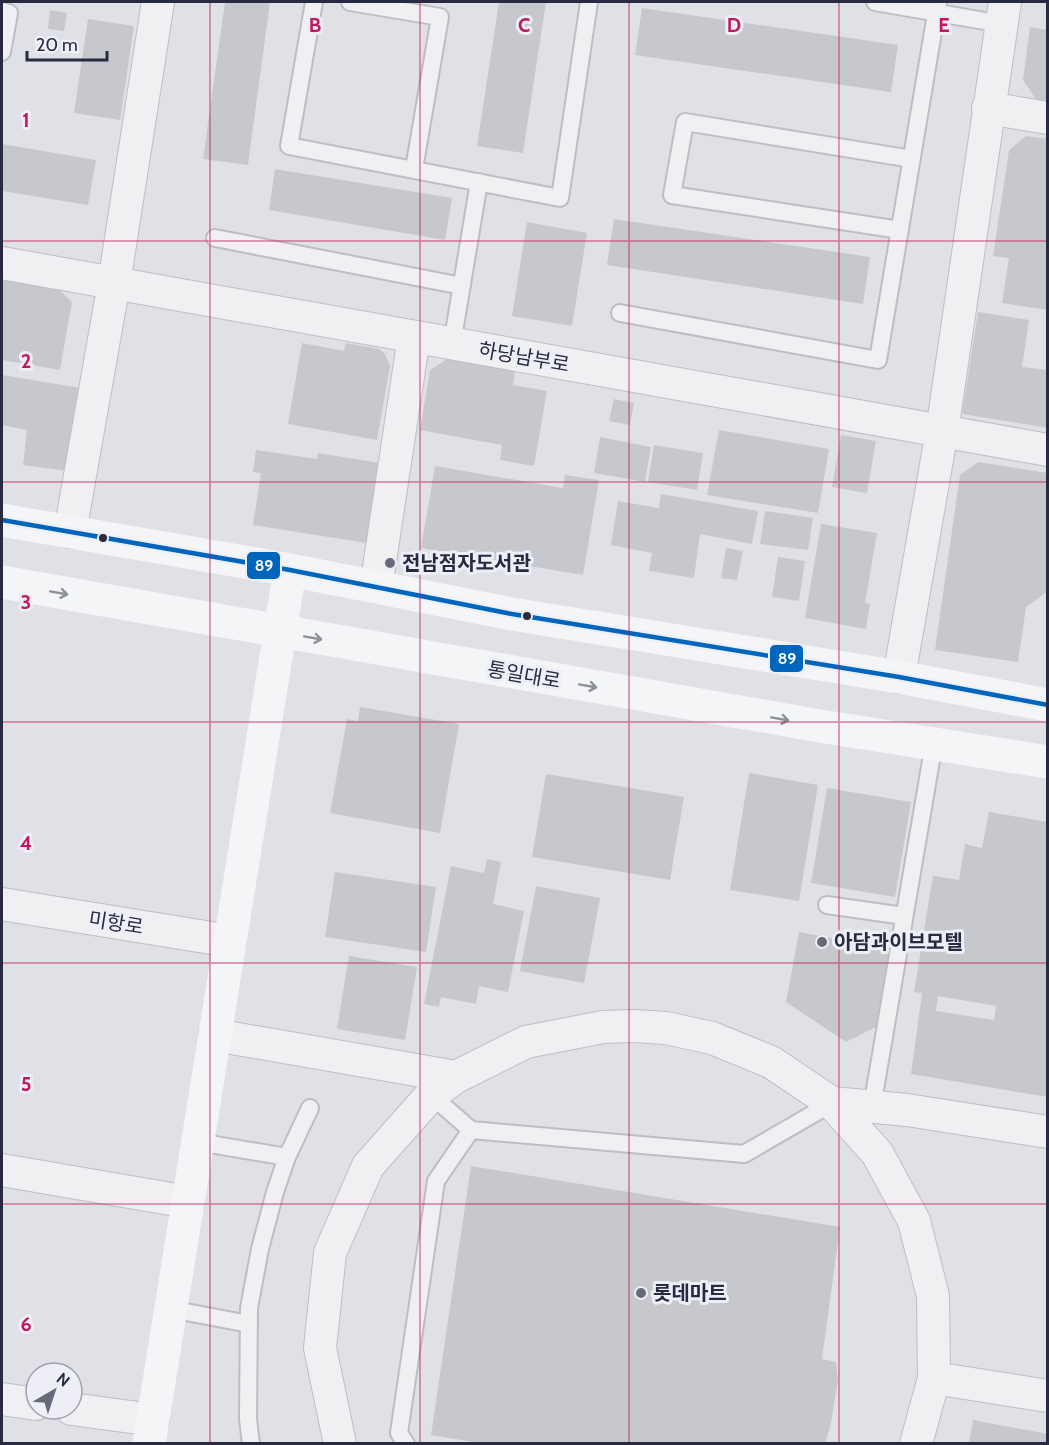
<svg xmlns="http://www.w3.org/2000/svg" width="1049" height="1445" font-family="Cabin,'Noto Sans KR',sans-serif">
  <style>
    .building { fill: #c7c8ce; fill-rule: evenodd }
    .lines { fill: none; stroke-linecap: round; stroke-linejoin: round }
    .lane-casing { stroke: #bdbec4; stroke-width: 20 }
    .street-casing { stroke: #bdbec4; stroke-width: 34 }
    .lane { stroke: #f0f0f3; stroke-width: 16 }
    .street { stroke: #f0f0f3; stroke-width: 32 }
    .secondary { stroke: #f4f5f6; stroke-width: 33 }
    .bus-1-casing { stroke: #eeeff6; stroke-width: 9 }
    .bus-1 { stroke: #0065bd; stroke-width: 4.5 }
    .oneway { stroke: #8e909b }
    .grid { fill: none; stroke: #c2185b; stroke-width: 1.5; stroke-opacity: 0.55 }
    .bus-dot { fill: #272a40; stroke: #eeeff6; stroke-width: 2 }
    .poi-dot { fill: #686a7a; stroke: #eeeff6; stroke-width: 2 }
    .labels { text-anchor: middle; stroke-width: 6; stroke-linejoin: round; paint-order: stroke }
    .street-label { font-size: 20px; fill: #272a40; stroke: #eeeff6 }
    .poi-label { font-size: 20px; font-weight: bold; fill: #272a40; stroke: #eeeff6; text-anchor: start }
    .grid-label { font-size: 20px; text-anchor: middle; font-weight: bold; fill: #c2185b; stroke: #eeeff6; stroke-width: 6; stroke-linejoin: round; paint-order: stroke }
    .line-badge { stroke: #eeeff6; stroke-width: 2 }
    .badge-label { font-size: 16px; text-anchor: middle; font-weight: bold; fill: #fff }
  </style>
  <rect width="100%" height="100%" fill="#e0e1e6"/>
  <!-- building -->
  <path class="building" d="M 225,2 L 270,2 L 248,165 L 203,159 Z
    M 499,2 L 546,2 L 523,153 L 477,146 Z
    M 642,8 L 898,45 L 891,92 L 635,55 Z
    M 50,10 L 67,13 L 64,31 L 48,29 Z
    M 88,19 L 134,26 L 120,120 L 74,113 Z
    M 1030,27 L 1048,30 L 1048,103 L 1037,101 L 1023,80 Z
    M 1026,136 L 1048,139 L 1048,310 L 1002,303 L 1009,258 L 993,256 L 1009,150 Z
    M 2,144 L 96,160 L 88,205 L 2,191 Z
    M 275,169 L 452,198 L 445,240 L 269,210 Z
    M 614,219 L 870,257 L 863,304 L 607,265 Z
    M 527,222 L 587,233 L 572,326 L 512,316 Z
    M 2,277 L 54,285 L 72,302 L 60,370 L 2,360 Z
    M 978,312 L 1029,320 L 1022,367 L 1048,370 L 1048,428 L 962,414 Z
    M 302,343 L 344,351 L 346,343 L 379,349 L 385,354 L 390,366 L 377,440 L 288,424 Z
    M 447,359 L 515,369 L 513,385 L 547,391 L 534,466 L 500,460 L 502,445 L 420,430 L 430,370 Z
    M 2,375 L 81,388 L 68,471 L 23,465 L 27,430 L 2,425 Z
    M 614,399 L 634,403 L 630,425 L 609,421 Z
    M 719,430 L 829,449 L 818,513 L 707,495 Z
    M 841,435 L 876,441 L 867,493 L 832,487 Z
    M 600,437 L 651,447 L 645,482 L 594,473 Z
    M 654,445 L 703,453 L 697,490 L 648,482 Z
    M 256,450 L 317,459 L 318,453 L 380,463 L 367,543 L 253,525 L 261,473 L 253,472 Z
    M 978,462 L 1048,473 L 1048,591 L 1026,607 L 1018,662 L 935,650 L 960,475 Z
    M 435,466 L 563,488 L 565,475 L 599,480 L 583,575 L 421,548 Z
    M 661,494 L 758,511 L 752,544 L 700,534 L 694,578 L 649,571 L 652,553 L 611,545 L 618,501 L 659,508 Z
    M 765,511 L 813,518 L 808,550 L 760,544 Z
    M 821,524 L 877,533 L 865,603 L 870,604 L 866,629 L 805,618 Z
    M 726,548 L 743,551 L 737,580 L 721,578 Z
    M 778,557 L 805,561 L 799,601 L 772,597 Z
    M 360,707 L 459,724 L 440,833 L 330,813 L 347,719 L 358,721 Z
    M 749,773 L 818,785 L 799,901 L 730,890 Z
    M 546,774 L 684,797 L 670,880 L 532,857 Z
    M 827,788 L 911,802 L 895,897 L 811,883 Z
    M 989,812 L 1048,822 L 1048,1097 L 911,1074 L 922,993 L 914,992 L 933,876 L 959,880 L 965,844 L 982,848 ZM 938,996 L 996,1006 L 994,1020 L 936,1011 Z
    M 487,859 L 501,862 L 493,904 L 524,911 L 508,992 L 479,986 L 476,1004 L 441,997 L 439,1007 L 424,1004 L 451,866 L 484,873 Z
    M 335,872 L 436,887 L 426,952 L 325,937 Z
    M 536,886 L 600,898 L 584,983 L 520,971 Z
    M 799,932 L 892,949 L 878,1026 L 846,1042 L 786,1002 Z
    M 349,956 L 417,967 L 405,1040 L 337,1029 Z
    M 471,1166 L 840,1227 L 822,1359 L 836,1362 L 838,1380 L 831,1423 L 825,1444 L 485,1444 L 431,1435 Z
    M 973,1420 L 1048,1434 L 1048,1444 L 969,1444 Z"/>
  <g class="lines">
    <defs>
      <path id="lane" d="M 314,2 L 289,146 L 560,198 L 589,2
        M 350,2 L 440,17 L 414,169
        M 875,2 L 1002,24
        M 2,11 L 9,13 L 2,52
        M 900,230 L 672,195 L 685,122 L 912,159
        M 215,238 L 462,286
        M 620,313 L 878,360 L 938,2
        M 452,344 L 479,182
        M 827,905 L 904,916
        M 431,1095 L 471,1130 L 744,1154 L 832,1103
        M 872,1107 L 934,743
        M 198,1142 L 287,1157
        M 170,1309 L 249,1324
        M 251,1444 L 248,1419 L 249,1308 L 260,1249 L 275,1192 L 287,1157 L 310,1108
        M 406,1444 L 399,1433 L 436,1181 L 471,1130"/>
      <path id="street" d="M 988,108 L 1048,118
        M 2,263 L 1048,450
        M 70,532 L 114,283 L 158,2
        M 376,587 L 414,337
        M 899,677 L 942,431 L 1005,2
        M 2,904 L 230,941
        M 215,1035 L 456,1077
        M 832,1103 L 907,1110 L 1048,1132
        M 2,1170 L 188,1202
        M 934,1378 L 1048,1396
        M 2,1399 L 36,1404
        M 72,1409 L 153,1420
        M 340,1444 L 320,1348 L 330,1253 L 368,1166 L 431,1095 L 456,1077 L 526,1042 L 603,1027 L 634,1026 L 666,1028 L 712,1038 L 771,1062 L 832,1103 L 877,1153 L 914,1221 L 933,1296 L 934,1378 L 916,1444"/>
    </defs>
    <!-- lane casing -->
    <use href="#lane" class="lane-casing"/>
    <!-- street casing -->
    <use href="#street" class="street-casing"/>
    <!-- lane -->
    <use href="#lane" class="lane"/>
    <!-- street -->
    <use href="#street" class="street"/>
    <!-- secondary -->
    <path class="secondary" d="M 2,520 L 290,570 L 512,614 L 899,677 L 1048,705
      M 2,582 L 820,726 L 1048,762
      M 149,1444 L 290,570"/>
    <defs>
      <path id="bus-1" d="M 2,520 L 290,570 L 512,614 L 899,677 L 1048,705"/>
    </defs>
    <!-- bus-1 casing -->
    <use href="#bus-1" class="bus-1-casing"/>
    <!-- bus-1 -->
    <use href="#bus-1" class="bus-1"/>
  </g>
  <!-- one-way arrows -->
  <defs><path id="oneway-shaft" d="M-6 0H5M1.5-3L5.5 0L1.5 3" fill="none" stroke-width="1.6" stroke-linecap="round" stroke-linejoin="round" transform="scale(1.5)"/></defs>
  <g class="oneway">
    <use href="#oneway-shaft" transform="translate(59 593) rotate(10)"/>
    <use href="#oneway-shaft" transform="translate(313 638) rotate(10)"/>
    <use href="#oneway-shaft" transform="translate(588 686) rotate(10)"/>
    <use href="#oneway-shaft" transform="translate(780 719) rotate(10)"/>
  </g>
  <!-- grid -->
  <path class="grid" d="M 210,2 L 210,1444M 420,2 L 420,1444M 629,2 L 629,1444M 839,2 L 839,1444M 2,241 L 1048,241M 2,482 L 1048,482M 2,722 L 1048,722M 2,963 L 1048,963M 2,1204 L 1048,1204"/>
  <!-- markers -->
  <g class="bus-dot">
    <circle cx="103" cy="538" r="5"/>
    <circle cx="527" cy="616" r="5"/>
  </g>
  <g class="poi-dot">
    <circle cx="390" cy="563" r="6"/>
    <circle cx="822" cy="942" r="6"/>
    <circle cx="641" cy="1293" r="6"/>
  </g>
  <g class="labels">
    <!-- street labels -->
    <g class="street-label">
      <text transform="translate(524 357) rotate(10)" y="7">하당남부로</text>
      <text transform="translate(524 675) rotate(10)" y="7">통일대로</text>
      <text transform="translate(116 923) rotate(9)" y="7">미항로</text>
    </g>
    <!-- poi labels -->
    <g class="poi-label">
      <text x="402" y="570">전남점자도서관</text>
      <text x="834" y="949">아담과이브모텔</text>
      <text x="653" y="1300">롯데마트</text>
    </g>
  </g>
  <g class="grid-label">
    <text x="315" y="32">B</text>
    <text x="524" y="32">C</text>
    <text x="734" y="32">D</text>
    <text x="944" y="32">E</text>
    <text x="26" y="127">1</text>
    <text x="26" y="368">2</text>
    <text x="26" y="609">3</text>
    <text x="26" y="850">4</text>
    <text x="26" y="1091">5</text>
    <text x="26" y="1331">6</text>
  </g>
  <g class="line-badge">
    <rect x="246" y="551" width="35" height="29" rx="6" fill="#0065bd"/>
    <rect x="769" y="644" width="35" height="29" rx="6" fill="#0065bd"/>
  </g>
  <g class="badge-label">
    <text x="264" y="571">89</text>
    <text x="787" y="664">89</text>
  </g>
  <!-- border -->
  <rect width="1049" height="1445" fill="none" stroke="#272a40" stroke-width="6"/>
  <!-- north arrow -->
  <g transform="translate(54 1391) rotate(39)"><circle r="28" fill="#eeeff6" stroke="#9ea0ad" stroke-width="1.5"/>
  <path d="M0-4.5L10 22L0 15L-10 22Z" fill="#686a7a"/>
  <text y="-9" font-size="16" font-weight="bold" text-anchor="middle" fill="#272a40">N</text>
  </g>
  <!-- scale -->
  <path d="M27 51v9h80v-9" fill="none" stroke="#272a40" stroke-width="3"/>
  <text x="36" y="51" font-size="18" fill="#272a40" stroke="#eeeff6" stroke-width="4.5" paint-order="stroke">20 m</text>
</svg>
